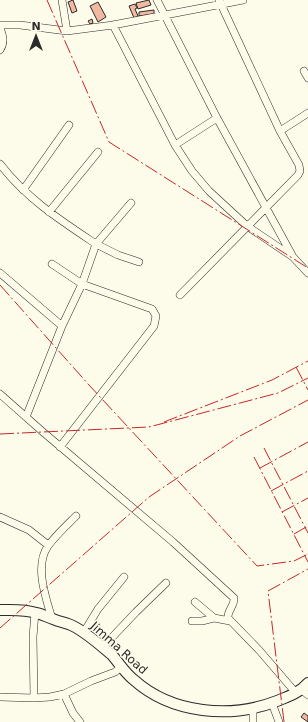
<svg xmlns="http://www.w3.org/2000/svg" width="308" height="722" font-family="'DejaVu Sans',sans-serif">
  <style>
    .building { fill: #f2b8a0; stroke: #2b2b2b }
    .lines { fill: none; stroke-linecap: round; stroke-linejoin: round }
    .minor-casing { stroke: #2b2b2b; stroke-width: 8 }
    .highway-casing { stroke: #2b2b2b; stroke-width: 12 }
    .minor { stroke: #fdfbea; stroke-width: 7 }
    .highway { stroke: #fdfbea; stroke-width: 10 }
    .power { stroke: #c62828; stroke-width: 1; stroke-dasharray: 14 3 2 3; stroke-linecap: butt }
    .labels { text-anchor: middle; stroke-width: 3; stroke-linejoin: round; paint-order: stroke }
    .street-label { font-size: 12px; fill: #2b2b2b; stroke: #fdfbea }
  </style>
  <rect width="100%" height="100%" fill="#fdfbea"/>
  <!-- building -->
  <path class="building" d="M 73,0 L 77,11 L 72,13 L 68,2 Z
    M 149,0 L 151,5 L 138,9 L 136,3 Z
    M 98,2 L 106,17 L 98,22 L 90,6 Z
    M 135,4 L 137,8 L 135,9 L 138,16 L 134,18 L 129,6 Z
    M 154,10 L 154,14 L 139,16 L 139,12 Z
    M 92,19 L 93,23 L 90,24 L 88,21 Z
    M 304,713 L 308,716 L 308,722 L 301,717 Z"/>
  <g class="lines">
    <defs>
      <path id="minor" d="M 62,0 L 67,31
        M 0,25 L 20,25 L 67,31 L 113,25 L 243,0
        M 113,25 L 175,145 L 192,171 L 209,191 L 247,226 L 293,257 L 217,118 L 157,0
        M 0,28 C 3,36 5,42 0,50
        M 304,71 L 308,78
        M 280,131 L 308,113
        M 175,145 L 217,118
        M 0,164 C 27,199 60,220 96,244 L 82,284 L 62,326 L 26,417
        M 23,190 L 69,125
        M 131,203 L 96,244 L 118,255 L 139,262
        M 49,212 L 98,152
        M 293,257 L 308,273
        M 52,264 L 82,284 L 152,309 L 156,316 L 154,326 L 60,447
        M 0,273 L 62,326
        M 180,295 L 298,175 L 300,171 L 299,165 L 280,131 L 219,0
        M 0,394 L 43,432 L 173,542 L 234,598 C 235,605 227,611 228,618 L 259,650 L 296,693
        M 0,517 L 29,530 L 48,545
        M 195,602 L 214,618
        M 35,612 L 33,637 L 34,698 L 50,697 L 64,694 L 91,681 L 115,672 L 121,667
        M 52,619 C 46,598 34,566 48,546 C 56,535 67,525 76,516
        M 192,621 L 202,621 L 214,618 L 230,621
        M 84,632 L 98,609 L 124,577
        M 102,648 L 136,612 L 166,583
        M 302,690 L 308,695
        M 64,694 L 73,713 L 80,722
        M 0,697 L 34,698
        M 272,703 L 279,722
        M 253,722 L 253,708"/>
      <path id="highway" d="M 0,610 C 11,610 25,609 36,613 C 42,614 47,617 53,619 C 60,622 67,623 73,626 C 87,633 100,645 112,655 C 119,663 125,673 134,680 C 172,714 231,719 277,701 C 289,696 299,693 308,683"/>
    </defs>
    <!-- minor casing -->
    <use href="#minor" class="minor-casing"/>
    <!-- highway casing -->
    <use href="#highway" class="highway-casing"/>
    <!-- minor -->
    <use href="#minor" class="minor"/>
    <!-- highway -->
    <use href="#highway" class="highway"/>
    <!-- power -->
    <path class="power" d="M 47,0 L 109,142 L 308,268
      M 0,285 L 89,385 L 257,566 L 294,561 L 308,554
      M 296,367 L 308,390
      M 164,422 L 272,380 L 308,361
      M 0,434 L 149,427 L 278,393 L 308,378
      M 264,448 L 308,533
      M 254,457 L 308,562
      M 260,468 L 308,442
      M 271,491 L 308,471
      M 282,512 L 308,498
      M 294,534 L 308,526
      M 0,628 L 149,497 L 240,436 L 308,400
      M 284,722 L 268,591 L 308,569"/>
  </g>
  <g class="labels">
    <!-- street labels -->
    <g class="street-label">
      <text transform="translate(119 648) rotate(42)" y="4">Jimma Road</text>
    </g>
  </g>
  <!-- north arrow -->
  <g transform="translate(36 36)" stroke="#fdfbea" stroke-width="3" paint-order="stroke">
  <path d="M0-3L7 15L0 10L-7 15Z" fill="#2b2b2b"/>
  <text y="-6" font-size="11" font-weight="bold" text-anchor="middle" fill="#2b2b2b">N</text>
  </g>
</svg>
